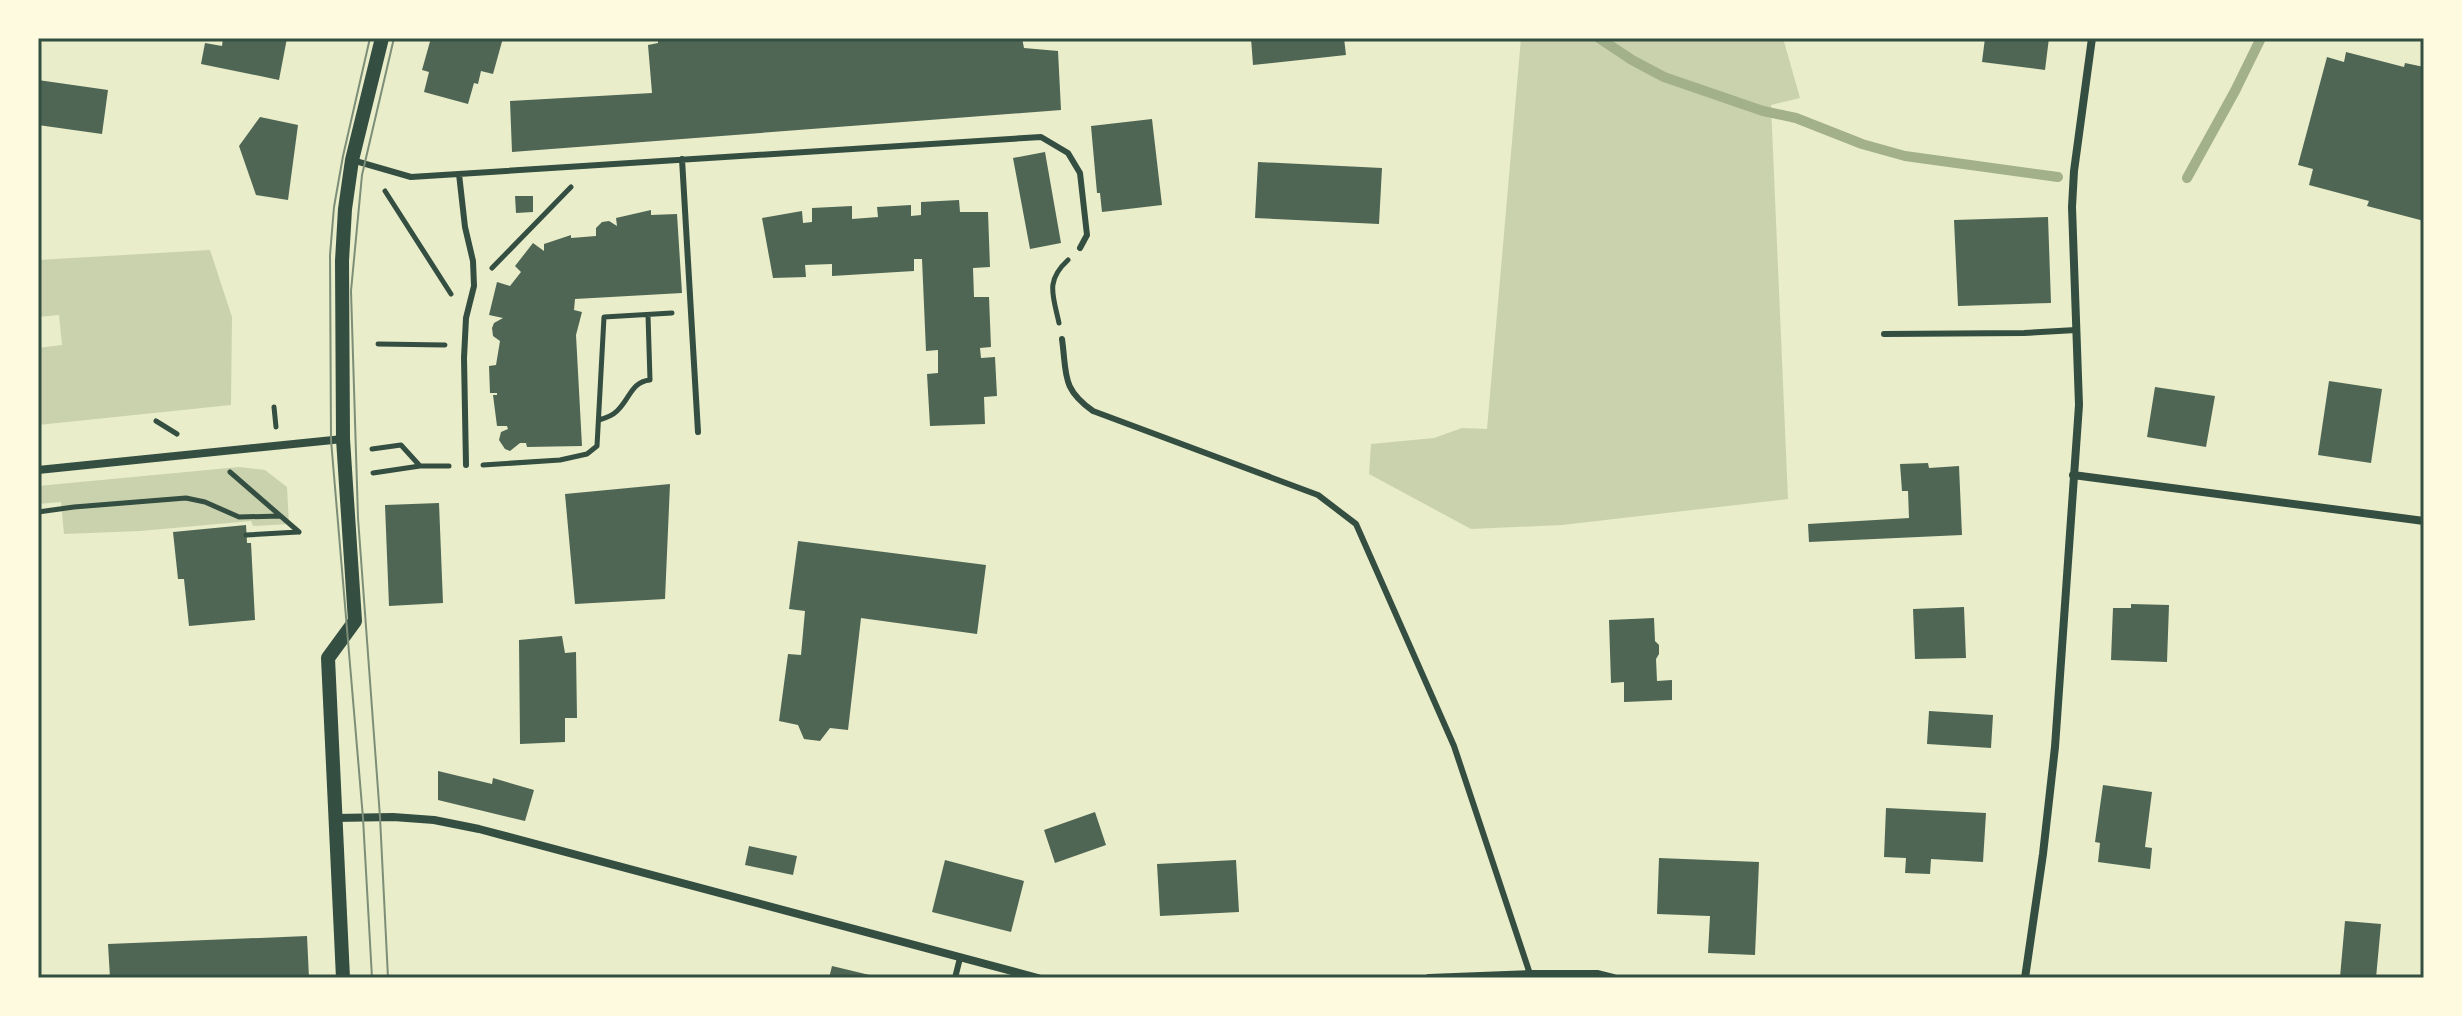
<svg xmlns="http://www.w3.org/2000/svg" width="2462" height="1016" font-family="'Roboto Condensed',sans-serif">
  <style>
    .green { fill: #cad2ad }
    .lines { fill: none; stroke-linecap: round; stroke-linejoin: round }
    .stream { stroke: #a3b18a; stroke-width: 10 }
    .building { fill: #4f6655 }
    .path { stroke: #344e41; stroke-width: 5 }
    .service { stroke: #344e41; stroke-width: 6 }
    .minor { stroke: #344e41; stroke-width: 8 }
    .tertiary { stroke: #344e41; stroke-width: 14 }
    .tram { stroke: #7c8e77; stroke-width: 2 }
    .neatline { fill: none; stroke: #344e41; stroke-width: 3 }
  </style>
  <rect width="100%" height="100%" fill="#e9edc9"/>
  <!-- green -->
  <path class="green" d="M 1521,38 L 1783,38 L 1800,98 L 1771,105 L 1788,499 L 1562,525 L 1471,529 L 1369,474 L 1371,444 L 1434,438 L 1462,428 L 1487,429 Z
    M 210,250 L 232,317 L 231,405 L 38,425 L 38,348 L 62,345 L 59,315 L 38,317 L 38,260 Z
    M 239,467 L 265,470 L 287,487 L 289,524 L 253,526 L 251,521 L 140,531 L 64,534 L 61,502 L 38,504 L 38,486 Z"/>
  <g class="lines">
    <!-- stream -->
    <path class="stream" d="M 1599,38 L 1632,60 L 1664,77 L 1763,111 L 1796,118 L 1862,144 L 1905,156 L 2058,177
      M 2187,178 L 2235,91 L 2261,38"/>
  </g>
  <!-- building -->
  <path class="building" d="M 223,38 L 287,38 L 279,80 L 201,64 L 205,43 L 222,46 Z
    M 431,38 L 503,38 L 493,74 L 481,71 L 478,84 L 474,83 L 468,104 L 424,92 L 429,72 L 422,70 Z
    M 658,38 L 1022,38 L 1024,48 L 1058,51 L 1061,110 L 512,152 L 510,101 L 652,93 L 648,45 L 658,43 Z
    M 1251,38 L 1344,38 L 1346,55 L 1253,65 Z
    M 1985,38 L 2049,38 L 2045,70 L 1982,62 Z
    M 2346,52 L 2404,67 L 2405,63 L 2424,67 L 2424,221 L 2367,206 L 2369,201 L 2309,185 L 2313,169 L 2298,165 L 2327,57 L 2344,62 Z
    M 38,80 L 108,90 L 102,134 L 38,125 Z
    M 260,117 L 298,125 L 288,200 L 256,195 L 239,146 Z
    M 1152,119 L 1162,205 L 1102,212 L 1100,193 L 1097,193 L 1091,126 Z
    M 1045,152 L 1061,243 L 1030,249 L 1013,158 Z
    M 1258,162 L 1382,168 L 1379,224 L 1255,218 Z
    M 515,196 L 533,196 L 533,212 L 516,213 Z
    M 959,200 L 960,212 L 988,212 L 990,267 L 973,268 L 974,297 L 989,297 L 991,347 L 980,348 L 981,358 L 995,357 L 997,396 L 984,397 L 985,424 L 930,426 L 927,374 L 938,373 L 938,350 L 926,351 L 922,259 L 914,259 L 914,271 L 832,276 L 832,264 L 805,265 L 806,277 L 773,278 L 762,218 L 802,211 L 803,223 L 812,222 L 812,208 L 852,206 L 852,219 L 878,217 L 877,207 L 911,205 L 911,216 L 921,215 L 921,202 Z
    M 651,210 L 651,215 L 677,214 L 682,293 L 575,299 L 574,310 L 582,312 L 576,335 L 582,446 L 527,447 L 526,443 L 520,443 L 510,451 L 505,449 L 499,440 L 501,432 L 508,429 L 507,426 L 497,426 L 493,395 L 497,395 L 497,393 L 490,393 L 489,366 L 496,365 L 500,341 L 493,336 L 492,328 L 494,323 L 503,318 L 489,315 L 497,282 L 510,286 L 521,272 L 515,266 L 533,243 L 544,251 L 544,244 L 571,235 L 571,238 L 596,236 L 596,228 L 602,222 L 609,221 L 617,226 L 616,218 Z
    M 2048,217 L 2051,303 L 1958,306 L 1954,220 Z
    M 2329,381 L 2382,389 L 2371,463 L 2318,455 Z
    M 2155,387 L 2215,396 L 2206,447 L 2147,437 Z
    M 1928,463 L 1929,468 L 1959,466 L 1962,535 L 1809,542 L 1808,524 L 1909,518 L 1908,491 L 1902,491 L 1900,464 Z
    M 670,484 L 665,599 L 575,604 L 565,494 Z
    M 439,503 L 443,603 L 389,606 L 385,505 Z
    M 246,525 L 247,543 L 251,543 L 255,620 L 189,626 L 184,579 L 178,579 L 173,532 Z
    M 798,541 L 986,565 L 977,634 L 861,618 L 848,730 L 830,728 L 820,741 L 804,739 L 798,725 L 779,721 L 788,654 L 801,655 L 805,611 L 789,609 Z
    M 2131,604 L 2169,605 L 2167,662 L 2111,660 L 2113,608 L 2131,608 Z
    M 1964,607 L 1966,658 L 1915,659 L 1913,609 Z
    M 1654,618 L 1655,641 L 1659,645 L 1659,654 L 1656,659 L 1657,681 L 1672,680 L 1672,700 L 1624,702 L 1624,682 L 1611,683 L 1609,620 Z
    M 562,636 L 565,653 L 576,652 L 577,718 L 565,718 L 565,742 L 520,744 L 519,640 Z
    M 1929,711 L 1993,715 L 1991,748 L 1927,744 Z
    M 438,771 L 492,784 L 493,778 L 534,790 L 525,821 L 438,800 Z
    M 2103,785 L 2152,792 L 2145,847 L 2152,848 L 2150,869 L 2098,862 L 2100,843 L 2095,842 Z
    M 1886,808 L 1986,813 L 1983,862 L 1931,859 L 1930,874 L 1905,873 L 1906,858 L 1884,857 Z
    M 1095,812 L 1106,845 L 1055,863 L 1044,830 Z
    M 749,846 L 797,856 L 793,875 L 745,865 Z
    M 1659,858 L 1759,862 L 1755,955 L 1708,953 L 1710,916 L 1657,914 Z
    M 945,860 L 1024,881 L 1011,932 L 932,912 Z
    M 1236,860 L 1239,912 L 1160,916 L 1157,864 Z
    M 2345,921 L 2381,924 L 2376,978 L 2340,977 Z
    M 307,936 L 309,978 L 110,978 L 108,944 Z
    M 832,966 L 878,977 L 878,978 L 829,978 Z"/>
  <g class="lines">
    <!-- path -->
    <path class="path" d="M 385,191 L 451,294
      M 492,268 L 571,187
      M 1059,323 C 1053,295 1045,281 1068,260
      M 378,344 L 445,345
      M 274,407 L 276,427
      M 599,420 C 606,418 612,416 617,411 C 630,399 631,382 650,380 L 648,315
      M 156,421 L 177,434
      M 372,449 L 401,445 L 420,466 L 449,466
      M 483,465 L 560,460 L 587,454 L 597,446 L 604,317 L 672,313
      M 230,472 L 299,532
      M 373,473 L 420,466
      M 38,512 L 74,507 L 186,498 L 205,502 L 239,517 L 280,516
      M 246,535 L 298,532"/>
    <!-- service -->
    <path class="service" d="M 682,159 L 698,432
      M 352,160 L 411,177 L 1041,137 L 1068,153 L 1080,173 L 1087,235 L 1080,248
      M 459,174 L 465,227 L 473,261 L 474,286 L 466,318 L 464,358 L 466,465
      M 1884,334 L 2024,333 L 2076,330
      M 1062,339 C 1067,375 1061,388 1093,411 L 1318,495 L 1356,524 L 1454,746 L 1530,974
      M 955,978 L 960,958"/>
    <!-- minor -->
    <path class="minor" d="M 38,470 L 343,439
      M 2073,475 L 2424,521
      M 335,818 L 393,817 L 434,820 L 479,829 L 1038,978
      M 1429,978 L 1530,974 L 1597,974 L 1613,978
      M 2025,978 L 2043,854 L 2055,747 L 2079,405 L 2072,207 L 2074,171 L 2092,38"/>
    <!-- tertiary -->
    <path class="tertiary" d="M 343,978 L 328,658 L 355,621 L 343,439 L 342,261 L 345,209 L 352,160 L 382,38"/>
    <!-- tram -->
    <path class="tram" d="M 370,38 L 343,156 L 334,207 L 330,255 L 331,440 L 363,818 L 372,978
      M 388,978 L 380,817 L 358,518 L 351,291 L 362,175 L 394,38"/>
  </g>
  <!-- border -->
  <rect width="2462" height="1016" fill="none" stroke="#fefae0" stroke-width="80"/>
  <rect x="40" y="40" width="2382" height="936" class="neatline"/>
</svg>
